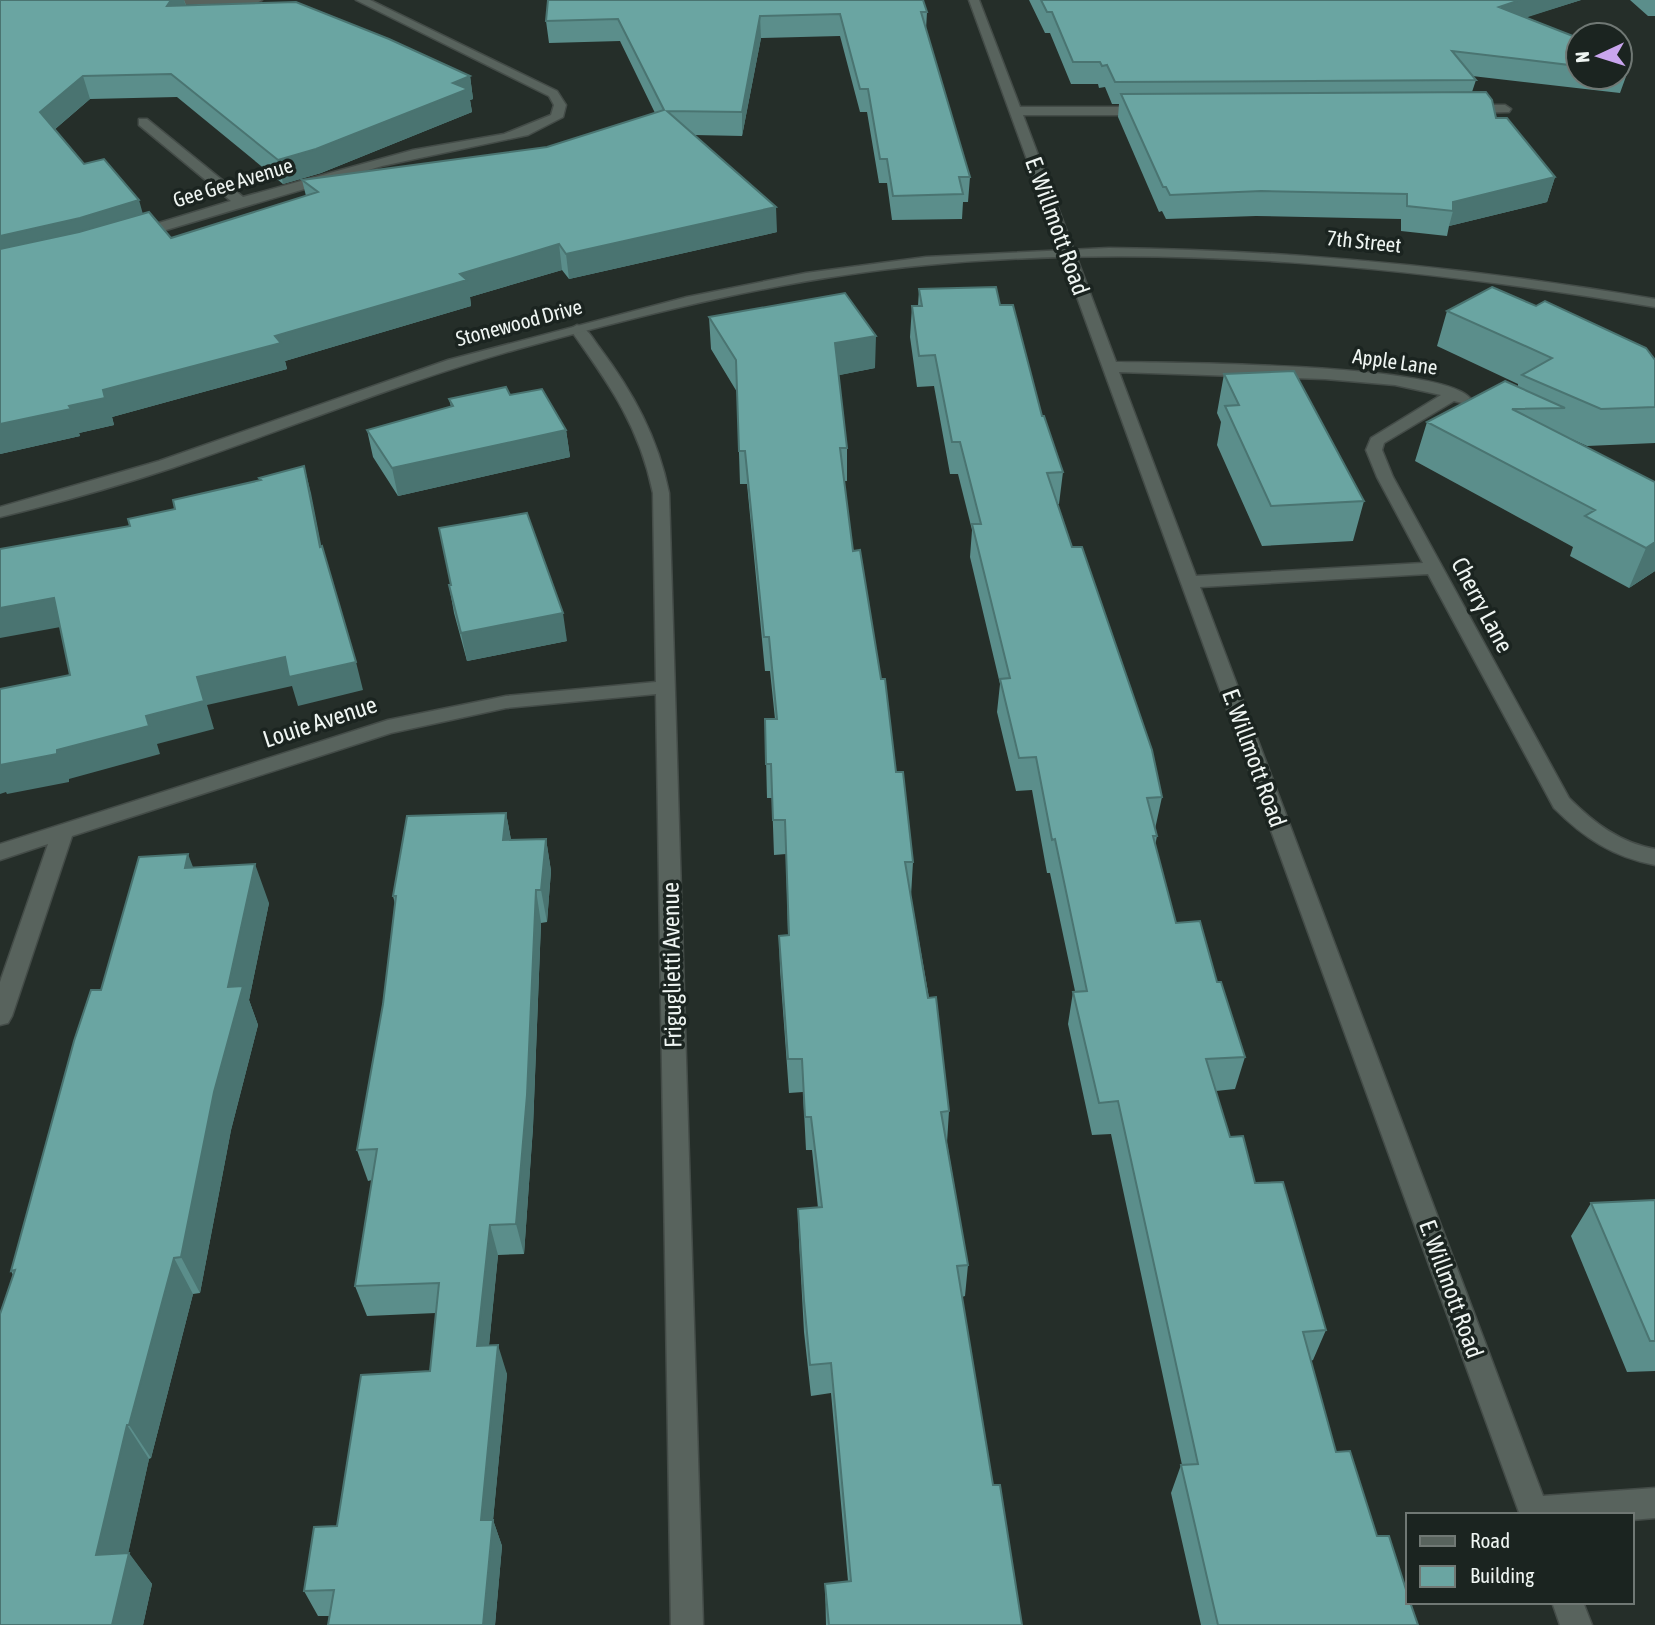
<svg xmlns="http://www.w3.org/2000/svg" width="1655" height="1625" font-family="'Asap Condensed',sans-serif">
  <style>
    .lines { fill: none; stroke-linecap: round; stroke-linejoin: round }
    .minor-casing { stroke: #444c48; stroke-width: 3 }
    .tertiary-casing { stroke: #444c48; stroke-width: 3 }
    .minor { fill: #58635d; fill-rule: evenodd }
    .tertiary { fill: #58635d; fill-rule: evenodd }
    .wall { fill: #5b8e8b }
    .shaded-wall { fill: #4a7471 }
    .building { fill: #6aa5a2; stroke: #4a7471; stroke-width: 2 }
    .labels { text-anchor: middle; stroke-width: 7; stroke-linejoin: round; paint-order: stroke }
    .far-street-label { font-size: 21px; fill: #eff5f2; stroke: #1b2420 }
    .street-label { font-size: 24px; fill: #eff5f2; stroke: #1b2420 }
  </style>
  <rect width="100%" height="100%" fill="#252e29"/>
  <g class="lines">
    <defs>
      <path id="minor" d="M 154,0 L 262,0 L 257,3 L 158,5 L 154,4 Z
        M 356,0 L 370,0 L 557,91 L 566,105 L 563,117 L 528,135 L 382,166 L 139,238 L 129,238 L 129,232 L 231,201 L 139,125 L 139,119 L 147,119 L 243,197 L 413,150 L 504,134 L 551,115 L 554,105 L 549,96 Z
        M 969,0 L 979,0 L 1020,107 L 1145,107 L 1151,111 L 1145,115 L 1023,115 L 1116,362 C 1173,363 1438,363 1470,398 L 1462,403 L 1454,401 L 1384,443 L 1382,450 L 1393,477 L 1569,798 C 1594,823 1620,843 1655,849 L 1655,865 C 1613,857 1584,838 1554,808 L 1428,574 L 1200,587 L 1543,1496 L 1655,1488 L 1655,1518 L 1632,1520 L 1632,1515 L 1520,1515 ZM 1119,372 L 1325,379 L 1395,385 L 1441,395 L 1371,438 L 1366,450 L 1377,477 L 1423,563 L 1196,576 Z
        M 1505,105 L 1511,109 L 1509,112 L 1468,113 L 1462,109 L 1468,105 Z
        M 577,325 C 587,327 593,339 599,347 C 633,392 658,438 669,493 L 703,1625 L 671,1625 L 656,694 L 506,708 L 391,733 L 72,836 L 12,1016 L 8,1023 L 0,1025 L 0,982 L 48,844 L 0,860 L 0,844 L 388,720 L 506,696 L 656,682 L 653,493 C 639,425 609,384 570,329 Z
        M 1552,1602 L 1583,1602 L 1592,1625 L 1560,1625 Z"/>
      <path id="tertiary" d="M 1109,248 C 1293,250 1473,268 1655,299 L 1655,307 C 1414,267 1170,242 926,265 C 788,278 652,312 518,349 C 400,382 288,429 172,468 C 115,487 58,503 0,517 L 0,507 L 159,461 L 448,360 L 687,297 L 806,273 L 926,257 Z"/>
    </defs>
    <!-- minor casing -->
    <use href="#minor" class="minor-casing"/>
    <!-- tertiary casing -->
    <use href="#tertiary" class="tertiary-casing"/>
    <!-- minor -->
    <use href="#minor" class="minor"/>
    <!-- tertiary -->
    <use href="#tertiary" class="tertiary"/>
  </g>
  <!-- wall -->
  <path class="wall" d="M 0,0 L 184,0 L 186,5 L 470,76 L 473,99 L 470,100 L 472,112 L 321,173 L 283,184 L 177,97 L 90,99 L 54,130 L 84,164 L 171,238 L 306,196 L 302,180 L 547,147 L 655,113 L 620,41 L 549,43 L 546,21 L 927,12 L 926,30 L 970,177 L 968,202 L 963,202 L 962,219 L 892,220 L 887,183 L 879,183 L 867,112 L 860,112 L 840,36 L 761,38 L 742,136 L 694,135 L 777,232 L 569,279 L 562,270 L 470,297 L 471,306 L 285,361 L 287,369 L 112,417 L 114,425 L 79,433 L 80,436 L 0,454 Z
    M 1029,0 L 1581,0 L 1526,17 L 1578,38 L 1578,77 L 1620,77 L 1620,55 L 1628,71 L 1620,93 L 1472,76 L 1476,80 L 1472,92 L 1496,118 L 1555,177 L 1547,202 L 1449,226 L 1447,236 L 1401,231 L 1401,219 L 1256,216 L 1166,219 L 1162,211 L 1159,212 L 1118,117 L 1119,104 L 1112,104 L 1105,87 L 1099,88 L 1098,84 L 1071,84 L 1050,33 L 1045,33 Z
    M 1630,0 L 1655,0 L 1655,16 L 1648,16 Z
    M 919,289 L 1000,305 L 1063,472 L 1059,504 L 1057,504 L 1162,797 L 1155,829 L 1157,836 L 1155,846 L 1176,923 L 1217,982 L 1245,1057 L 1235,1089 L 1216,1091 L 1230,1137 L 1255,1183 L 1326,1330 L 1313,1360 L 1311,1361 L 1336,1452 L 1418,1625 L 1201,1625 L 1171,1493 L 1181,1465 L 1182,1465 L 1111,1134 L 1092,1135 L 1068,1024 L 1073,992 L 1075,991 L 1050,873 L 1047,873 L 1032,790 L 1016,791 L 997,712 L 1000,684 L 970,557 L 972,530 L 958,474 L 950,474 L 934,386 L 917,387 L 910,337 L 912,306 L 918,306 Z
    M 1447,311 L 1655,360 L 1655,443 L 1587,446 L 1556,432 L 1655,482 L 1655,571 L 1629,588 L 1570,556 L 1573,547 L 1415,461 L 1427,422 L 1518,387 L 1518,384 L 1437,346 Z
    M 709,317 L 875,368 L 839,375 L 847,448 L 847,481 L 844,481 L 853,551 L 913,862 L 911,896 L 949,1111 L 947,1143 L 968,1265 L 965,1296 L 962,1297 L 993,1485 L 1022,1625 L 826,1625 L 825,1584 L 848,1581 L 831,1393 L 811,1396 L 804,1332 L 799,1242 L 798,1209 L 818,1208 L 812,1150 L 806,1150 L 803,1092 L 789,1093 L 780,970 L 779,936 L 788,935 L 786,854 L 774,855 L 772,798 L 767,798 L 765,719 L 775,719 L 770,671 L 765,671 L 747,484 L 740,484 L 737,392 L 711,349 Z
    M 1224,374 L 1364,501 L 1353,541 L 1262,546 L 1217,445 L 1221,422 L 1217,413 Z
    M 510,395 L 566,430 L 570,457 L 398,496 L 373,457 L 367,430 L 451,407 L 449,399 Z
    M 449,585 L 567,641 L 467,661 L 454,613 Z
    M 506,813 L 511,840 L 546,839 L 551,871 L 547,922 L 541,923 L 533,1127 L 524,1254 L 498,1255 L 489,1345 L 507,1374 L 493,1520 L 502,1546 L 495,1625 L 328,1625 L 329,1616 L 318,1616 L 304,1591 L 337,1526 L 430,1371 L 436,1313 L 367,1316 L 355,1286 L 372,1180 L 368,1181 L 357,1150 L 383,1004 L 395,904 L 393,896 Z
    M 193,867 L 269,903 L 249,1000 L 258,1025 L 231,1130 L 200,1293 L 193,1294 L 151,1458 L 149,1459 L 128,1553 L 152,1584 L 143,1625 L 0,1625 L 13,1275 L 11,1271 L 101,990 Z
    M 1655,1200 L 1655,1371 L 1627,1372 L 1571,1236 L 1591,1203 Z"/>
  <!-- shaded-wall -->
  <path class="shaded-wall" d="M 171,0 L 184,0 L 186,7 L 167,6 Z
    M 1520,0 L 1581,0 L 1493,28 L 1499,7 Z
    M 760,16 L 761,38 L 742,136 L 742,112 Z
    M 83,76 L 90,99 L 47,136 L 40,112 Z
    M 470,76 L 473,99 L 470,100 L 472,112 L 321,173 L 283,184 L 278,160 Z
    M 1555,177 L 1547,202 L 1449,226 L 1453,211 L 1453,202 Z
    M 139,200 L 146,225 L 0,263 L 0,236 Z
    M 776,207 L 777,232 L 569,279 L 566,254 Z
    M 559,244 L 562,270 L 470,297 L 471,306 L 285,361 L 287,369 L 112,417 L 114,425 L 79,433 L 80,436 L 0,454 L 0,424 L 69,406 L 103,390 L 275,336 L 460,274 Z
    M 876,336 L 875,368 L 835,376 L 835,343 Z
    M 566,430 L 570,457 L 398,496 L 392,468 Z
    M 304,466 L 311,493 L 327,575 L 320,547 Z
    M 1655,542 L 1655,571 L 1629,588 L 1646,548 Z
    M 54,598 L 66,626 L 0,638 L 0,608 Z
    M 563,613 L 567,641 L 467,661 L 461,633 Z
    M 285,657 L 356,662 L 363,690 L 298,706 L 292,686 L 207,705 L 214,729 L 157,744 L 160,754 L 69,779 L 69,782 L 7,794 L 6,792 L 0,794 L 0,765 L 57,750 L 146,716 L 197,677 Z
    M 506,813 L 512,845 L 503,840 Z
    M 546,839 L 551,871 L 547,922 L 541,890 Z
    M 188,854 L 203,893 L 185,868 Z
    M 255,864 L 269,903 L 249,1000 L 258,1025 L 231,1130 L 200,1293 L 181,1257 L 228,987 Z
    M 536,890 L 541,923 L 533,1127 L 524,1254 L 516,1224 Z
    M 490,1225 L 498,1255 L 486,1375 L 477,1346 Z
    M 174,1258 L 193,1294 L 151,1458 L 129,1425 Z
    M 498,1345 L 507,1374 L 493,1520 L 502,1546 L 495,1625 L 483,1625 L 481,1520 Z
    M 127,1425 L 149,1459 L 121,1586 L 96,1555 Z
    M 129,1553 L 152,1584 L 143,1625 L 112,1625 Z"/>
  <!-- building -->
  <path class="building" d="M 0,0 L 171,0 L 167,6 L 296,2 L 389,39 L 470,76 L 453,83 L 468,89 L 316,149 L 278,160 L 171,74 L 83,76 L 40,112 L 84,164 L 104,159 L 139,200 L 80,218 L 0,236 Z
    M 548,0 L 923,0 L 927,12 L 921,12 L 970,177 L 959,177 L 963,194 L 893,196 L 887,159 L 880,159 L 868,89 L 860,89 L 840,14 L 760,16 L 742,112 L 667,111 L 776,207 L 566,254 L 559,244 L 460,274 L 467,280 L 275,336 L 281,343 L 103,390 L 105,398 L 69,406 L 71,409 L 0,424 L 0,249 L 79,232 L 149,212 L 171,238 L 318,192 L 302,180 L 547,147 L 664,110 L 618,19 L 546,21 Z
    M 1041,0 L 1520,0 L 1499,7 L 1578,38 L 1578,66 L 1452,51 L 1476,80 L 1115,82 L 1107,65 L 1102,66 L 1100,62 L 1073,62 L 1052,12 L 1047,12 Z
    M 1620,55 L 1631,60 L 1628,71 L 1620,70 Z
    M 1486,92 L 1492,100 L 1496,118 L 1507,118 L 1555,177 L 1453,202 L 1453,211 L 1407,206 L 1407,194 L 1261,191 L 1170,195 L 1166,187 L 1163,187 L 1121,94 Z
    M 996,287 L 1000,305 L 1013,305 L 1042,416 L 1044,416 L 1063,472 L 1047,473 L 1072,547 L 1082,547 L 1152,750 L 1162,797 L 1147,798 L 1157,836 L 1153,836 L 1176,923 L 1200,921 L 1217,982 L 1221,982 L 1245,1057 L 1206,1059 L 1230,1137 L 1243,1136 L 1255,1183 L 1283,1182 L 1326,1330 L 1303,1332 L 1336,1452 L 1350,1451 L 1377,1536 L 1389,1536 L 1408,1596 L 1408,1602 L 1410,1602 L 1418,1625 L 1218,1625 L 1181,1465 L 1198,1464 L 1118,1101 L 1099,1103 L 1073,992 L 1087,991 L 1055,839 L 1052,840 L 1036,757 L 1019,758 L 1000,679 L 1010,678 L 972,524 L 981,524 L 960,442 L 952,442 L 935,355 L 919,356 L 912,306 L 922,306 L 919,289 Z
    M 1492,287 L 1536,306 L 1545,301 L 1646,348 L 1655,360 L 1655,407 L 1601,409 L 1522,375 L 1552,358 L 1447,311 Z
    M 845,293 L 876,336 L 835,343 L 847,448 L 840,448 L 853,551 L 860,550 L 881,679 L 885,679 L 896,772 L 903,772 L 913,862 L 905,862 L 928,998 L 936,997 L 949,1111 L 941,1112 L 968,1265 L 957,1266 L 993,1485 L 1000,1485 L 1022,1625 L 829,1625 L 825,1584 L 851,1581 L 831,1363 L 810,1365 L 804,1301 L 798,1209 L 822,1207 L 811,1117 L 805,1117 L 802,1059 L 788,1059 L 779,936 L 789,935 L 785,820 L 773,820 L 771,764 L 766,764 L 765,719 L 777,719 L 769,637 L 764,637 L 745,451 L 739,451 L 736,360 L 709,317 Z
    M 1294,371 L 1364,501 L 1271,506 L 1225,406 L 1239,405 L 1224,374 Z
    M 1505,381 L 1565,408 L 1512,409 L 1655,482 L 1655,542 L 1646,548 L 1585,516 L 1595,510 L 1427,422 Z
    M 506,387 L 510,395 L 542,389 L 566,430 L 392,468 L 367,430 L 453,406 L 449,399 Z
    M 304,466 L 320,547 L 322,546 L 356,662 L 289,677 L 285,657 L 197,677 L 204,701 L 146,716 L 149,726 L 57,750 L 57,754 L 0,765 L 0,689 L 70,675 L 54,598 L 0,608 L 0,549 L 130,526 L 128,519 L 175,509 L 173,500 L 261,480 L 259,478 Z
    M 527,513 L 563,613 L 461,633 L 449,585 L 451,585 L 439,528 Z
    M 506,813 L 503,840 L 546,839 L 541,890 L 536,890 L 527,1095 L 516,1224 L 490,1225 L 477,1346 L 498,1345 L 481,1520 L 493,1520 L 483,1625 L 328,1625 L 334,1590 L 304,1591 L 314,1527 L 337,1526 L 361,1375 L 430,1371 L 439,1283 L 355,1286 L 377,1149 L 357,1150 L 383,1004 L 396,896 L 393,896 L 407,816 Z
    M 188,854 L 185,868 L 255,864 L 228,987 L 243,986 L 214,1092 L 181,1257 L 174,1258 L 129,1425 L 127,1425 L 96,1555 L 129,1553 L 112,1625 L 0,1625 L 0,1314 L 15,1270 L 11,1271 L 74,1041 L 91,990 L 101,990 L 139,857 Z
    M 1655,1200 L 1655,1341 L 1650,1341 L 1591,1203 Z"/>
  <g class="labels">
    <!-- far-street labels -->
    <g class="far-street-label">
      <text transform="translate(233 183) rotate(-17)" y="7">Gee Gee Avenue</text>
      <text transform="translate(1364 242) rotate(6)" y="7">7th Street</text>
      <text transform="translate(519 323) rotate(-15)" y="7">Stonewood Drive</text>
      <text transform="translate(1395 362) rotate(8)" y="7">Apple Lane</text>
    </g>
    <!-- street labels -->
    <g class="street-label">
      <text transform="translate(1057 226) rotate(70)" y="8">E. Willmott Road</text>
      <text transform="translate(1482 605) rotate(62)" y="8">Cherry Lane</text>
      <text transform="translate(320 722) rotate(-18)" y="8">Louie Avenue</text>
      <text transform="translate(1254 758) rotate(70)" y="8">E. Willmott Road</text>
      <text transform="translate(672 965) rotate(-91)" y="8">Friguglietti Avenue</text>
      <text transform="translate(1451 1289) rotate(70)" y="8">E. Willmott Road</text>
    </g>
  </g>
  <!-- legend -->
  <rect x="1406" y="1513" width="228" height="91" fill="#1b2420" stroke="#707874" stroke-width="2"/>
  <rect x="1420" y="1536" width="35" height="10" fill="#58635d" stroke="#707874" stroke-width="2"/>
  <text x="1470" y="1548" font-size="21" fill="#eff5f2">Road</text>
  <rect x="1420" y="1566" width="35" height="21" fill="#6aa5a2" stroke="#707874" stroke-width="2"/>
  <text x="1470" y="1583" font-size="21" fill="#eff5f2">Building</text>
  <!-- north arrow -->
  <g transform="translate(1599 56) rotate(266)"><circle r="33" fill="#1b2420" stroke="#707874" stroke-width="2"/>
  <path d="M0-5L12 26L0 18L-12 26Z" fill="#c9a5ee"/>
  <text y="-10" font-size="19" font-weight="bold" text-anchor="middle" fill="#eff5f2">N</text>
  </g>
</svg>
